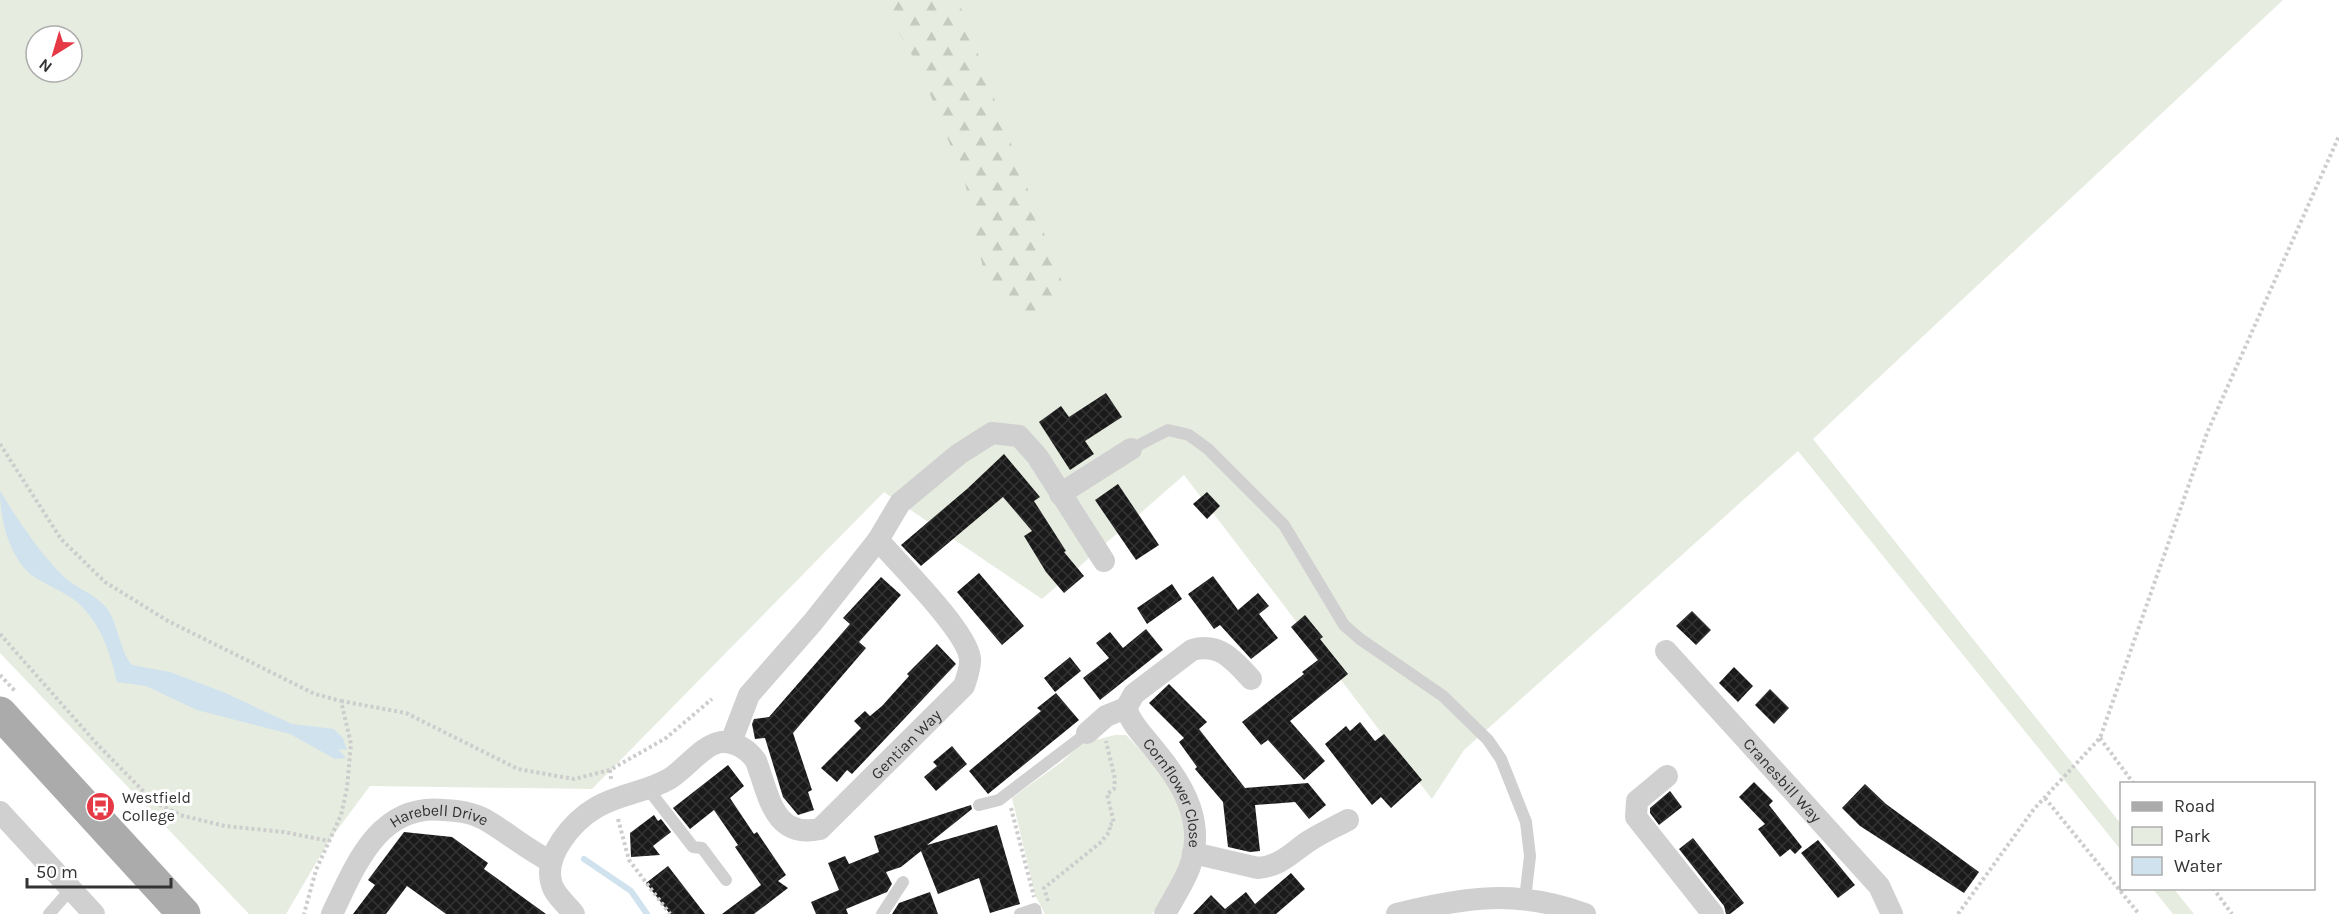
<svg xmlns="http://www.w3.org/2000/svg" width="2339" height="914" font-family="Karla,sans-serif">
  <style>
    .green { fill: #e6ecdf; fill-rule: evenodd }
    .forest { fill: url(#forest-firs) }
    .water { fill: #cfe2ee }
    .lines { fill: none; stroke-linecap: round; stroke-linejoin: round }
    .stream { stroke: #cfe2ee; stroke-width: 6 }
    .building { fill: url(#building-cross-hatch) }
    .path { stroke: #cdcdcd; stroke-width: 4; stroke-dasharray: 3 3; stroke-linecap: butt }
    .lane { stroke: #d0d0d0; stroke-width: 12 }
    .street { stroke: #d0d0d0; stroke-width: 22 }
    .primary { stroke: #ababab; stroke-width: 33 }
    .labels { text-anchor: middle; stroke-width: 6; stroke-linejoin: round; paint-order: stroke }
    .street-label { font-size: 16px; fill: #333; stroke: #fff }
    .poi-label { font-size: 16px; fill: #333; stroke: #fff; text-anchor: start }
  </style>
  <defs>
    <pattern id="forest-firs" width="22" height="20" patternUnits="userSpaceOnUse" patternTransform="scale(1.5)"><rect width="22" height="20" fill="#e6ecdf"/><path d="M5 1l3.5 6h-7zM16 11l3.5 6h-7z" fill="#c6cbc0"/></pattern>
    <pattern id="building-cross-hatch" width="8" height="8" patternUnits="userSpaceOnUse" patternTransform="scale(1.5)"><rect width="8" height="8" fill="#1a1a1a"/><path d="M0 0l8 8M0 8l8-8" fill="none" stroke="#333"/></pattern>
  </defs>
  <rect width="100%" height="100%" fill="#fff"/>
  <!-- green -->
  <path class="green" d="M 0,0 L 2283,0 L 1813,439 L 2121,824 L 2121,850 L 1798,451 L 1464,750 L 1432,799 L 1184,475 L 1042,599 L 884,492 L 592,789 L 370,786 L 329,841 L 286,914 L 249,914 L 0,653 ZM 36,36 L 72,36 L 72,72 L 36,72 Z
    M 1115,735 L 1126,735 C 1170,780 1207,824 1169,887 C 1164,896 1159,906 1152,914 L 1045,914 L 1035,895 L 1012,798 L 1063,761 L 1080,744 Z
    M 2153,889 L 2174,889 L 2194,914 L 2173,914 Z"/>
  <!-- forest -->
  <path class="forest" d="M 880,0 L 958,0 L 1066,293 L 1055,312 L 1037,321 L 1013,315 L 985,278 L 965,182 L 920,69 Z"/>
  <!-- water -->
  <path class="water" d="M 0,491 C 18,520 37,549 61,574 C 75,589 96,593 108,610 C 119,627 119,649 132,665 L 170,672 L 223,692 L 292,724 L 334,729 L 343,738 L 347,750 L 338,749 L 346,758 L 335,759 L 290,734 L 197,710 L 146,686 L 117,682 C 110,651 100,622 76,601 C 61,589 38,583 25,569 C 7,548 0,518 0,491 Z"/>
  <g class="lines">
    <!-- stream -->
    <path class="stream" d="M 584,859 L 631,891 L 647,914"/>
  </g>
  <!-- building -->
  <path class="building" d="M 1106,393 L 1122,417 L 1085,441 L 1094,454 L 1070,470 L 1039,422 L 1061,406 L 1069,417 Z
    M 1004,454 L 1040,497 L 1034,501 L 1066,551 L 1064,552 L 1084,576 L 1064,593 L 1046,572 L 1024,536 L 1032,531 L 1003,497 L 921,566 L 901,545 L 967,489 Z
    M 1118,484 L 1159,545 L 1136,560 L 1095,500 Z
    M 1207,492 L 1220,506 L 1207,519 L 1193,504 Z
    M 979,573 L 1024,626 L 1002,645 L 957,592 Z
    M 1213,576 L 1238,610 L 1258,593 L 1269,606 L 1259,614 L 1278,638 L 1251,659 L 1220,625 L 1214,629 L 1188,594 Z
    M 881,577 L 901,595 L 859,642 L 866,648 L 793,733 L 812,790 L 808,792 L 814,810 L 798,815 L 783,797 L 765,738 L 755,739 L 752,724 L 754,719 L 769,717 L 850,624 L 843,618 Z
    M 1172,584 L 1182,599 L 1147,624 L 1137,608 Z
    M 1692,611 L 1711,630 L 1696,645 L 1676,626 Z
    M 1305,615 L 1323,637 L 1320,639 L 1348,674 L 1290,721 L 1325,761 L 1304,780 L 1268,740 L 1261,745 L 1242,722 L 1304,674 L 1302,672 L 1318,660 L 1291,627 Z
    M 1146,629 L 1163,650 L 1100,700 L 1083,678 L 1109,658 L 1096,643 L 1110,632 L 1123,648 Z
    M 937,644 L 956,664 L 852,774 L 847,770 L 837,782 L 821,768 L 861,728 L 854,721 L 865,711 L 870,716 L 882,706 L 909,676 L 907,674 Z
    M 1070,657 L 1081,671 L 1055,692 L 1044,678 Z
    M 1734,667 L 1753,686 L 1738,702 L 1719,683 Z
    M 1169,684 L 1207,722 L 1199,729 L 1245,788 L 1308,783 L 1326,805 L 1309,819 L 1295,802 L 1255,805 L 1260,851 L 1250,852 L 1228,847 L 1223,802 L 1195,769 L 1197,767 L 1179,742 L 1184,738 L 1149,703 Z
    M 1770,689 L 1789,708 L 1774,724 L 1755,705 Z
    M 1056,693 L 1079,720 L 988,794 L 969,771 L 1041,711 L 1037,708 Z
    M 1360,722 L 1375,741 L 1384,734 L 1422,780 L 1391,808 L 1381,797 L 1372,805 L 1325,744 L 1346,726 L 1350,731 Z
    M 952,746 L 967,764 L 936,791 L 924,777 L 937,766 L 933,762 Z
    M 728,765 L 744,786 L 730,798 L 754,834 L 757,832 L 786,875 L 778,881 L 788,888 L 754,914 L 722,914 L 761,885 L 735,847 L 738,845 L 714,810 L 690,829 L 673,808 Z
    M 1754,782 L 1773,801 L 1769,805 L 1802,847 L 1795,854 L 1790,849 L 1780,857 L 1758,829 L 1765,824 L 1739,797 Z
    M 1865,784 L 1886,804 L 1979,872 L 1964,893 L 1860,826 L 1842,808 Z
    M 1670,791 L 1682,807 L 1659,825 L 1650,813 L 1650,808 Z
    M 971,805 L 972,809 L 927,845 L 997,825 L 1020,904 L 990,913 L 979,878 L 938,894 L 921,851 L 901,867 L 886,872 L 892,884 L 887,892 L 846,909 L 848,914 L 816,914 L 811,902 L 839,890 L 828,863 L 845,856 L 849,864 L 879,852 L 874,836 Z
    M 654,815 L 658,821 L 661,819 L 671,832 L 653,846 L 660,855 L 631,857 L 630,833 Z
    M 404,832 L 452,837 L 488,863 L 484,869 L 546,914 L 446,914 L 407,886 L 386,914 L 353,914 L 375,885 L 368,880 Z
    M 1693,838 L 1744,903 L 1730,914 L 1726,914 L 1724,906 L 1679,849 Z
    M 1818,840 L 1855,885 L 1838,898 L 1801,853 Z
    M 668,866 L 705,914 L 670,914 L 646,883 Z
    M 1291,873 L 1305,889 L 1276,914 L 1193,914 L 1211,895 L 1225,909 L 1246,892 L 1255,904 Z
    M 930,892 L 938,914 L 892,914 L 899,903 Z"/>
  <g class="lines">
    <!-- path -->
    <path class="path" d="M 0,444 L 61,539 L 105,582 L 168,621 L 315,694 L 341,701 L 351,744 L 347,788 L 341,815 L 316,870 L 304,914
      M 0,634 L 97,744 L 154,802 L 180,815 L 225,826 L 284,832 L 329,841
      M 0,675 L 15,691
      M 341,701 L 406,713 L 518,769 L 574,779 L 610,770
      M 2100,738 L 2134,784
      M 611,779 L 610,770 L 666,738 L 712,699
      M 2045,798 L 2139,914
      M 1011,808 L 1034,897
      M 618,819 L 629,860 L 670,914
      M 2213,888 L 2232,914
      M 1048,901 L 1044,888 L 1100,843 L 1110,831 L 1109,825 L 1114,823 L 1107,794 L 1114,789 L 1115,779 L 1106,741
      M 1958,914 L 2034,809 L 2100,738 L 2207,433 L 2339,136"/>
    <!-- lane -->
    <path class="lane" d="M 1131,449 L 1168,430 L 1189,435 L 1208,449 L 1284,525 L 1344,625 L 1360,639 L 1443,696 L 1488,740 L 1501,759 L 1526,822 L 1530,856 L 1525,899
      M 648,789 L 693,847 L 702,848 L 726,880
      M 979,805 L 999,800 L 1087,733
      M 49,914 L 71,889
      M 882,914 L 903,882
      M 1020,914 L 1035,909 L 1036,914"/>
    <!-- street -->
    <g class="street">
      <path d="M 1060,494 L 1131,449"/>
      <path id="s1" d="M 1666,651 L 1879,886 L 1892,914"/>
      <path id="s2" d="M 1126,708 C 1132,726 1147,739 1158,754 C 1185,787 1206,825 1189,869 C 1183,884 1173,899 1165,914"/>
      <path d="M 1087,733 L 1106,716 L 1126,708 L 1134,694 L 1192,650 C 1219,642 1234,660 1251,679"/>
      <path d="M 731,742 L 749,695 L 813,622 L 878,540 L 900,503 L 959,454 L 992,433 L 1019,436 L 1037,456 L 1104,561"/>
      <path d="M 1667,776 L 1637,801 L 1636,817 L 1713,914"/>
      <path d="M 0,812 L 94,914"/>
      <path d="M 1193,853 L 1258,868 C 1281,866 1291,853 1309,841 C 1321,833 1335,827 1348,820"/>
      <path id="s3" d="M 332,914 C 356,864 379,803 444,810 C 458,811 471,812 484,819 C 507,832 526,849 550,861"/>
      <path id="s4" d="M 574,914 C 567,905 555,895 552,885 C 542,856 573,821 597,807 C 619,794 647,792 669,779 C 686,769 702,745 721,742 C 735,741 749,750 756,761 C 769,795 773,839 820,829 L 964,686 C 967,677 971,667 970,658 C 966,630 899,564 878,540"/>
      <path d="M 1397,914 C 1464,897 1518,889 1585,914"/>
    </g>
    <!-- primary -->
    <path class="primary" d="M 0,713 L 184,914"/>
  </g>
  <!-- icons -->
  <defs>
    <symbol id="bus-disc" viewBox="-11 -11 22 22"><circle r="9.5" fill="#e63946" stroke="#fff"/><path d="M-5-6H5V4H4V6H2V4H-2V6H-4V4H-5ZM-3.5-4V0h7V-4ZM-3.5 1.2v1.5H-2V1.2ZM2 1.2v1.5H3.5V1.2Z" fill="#fff"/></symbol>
  </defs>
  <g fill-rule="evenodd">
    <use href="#bus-disc" x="84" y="790" width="33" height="33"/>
  </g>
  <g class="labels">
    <!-- street labels -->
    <g class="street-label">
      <text dy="6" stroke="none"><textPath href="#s4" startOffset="543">Gentian Way</textPath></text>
      <text dy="6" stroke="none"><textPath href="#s1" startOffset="174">Cranesbill Way</textPath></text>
      <text dy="6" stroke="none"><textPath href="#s2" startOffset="99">Cornflower Close</textPath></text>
      <text dy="6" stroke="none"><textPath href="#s3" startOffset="160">Harebell Drive</textPath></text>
    </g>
    <!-- poi labels -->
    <g class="poi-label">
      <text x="122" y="803">Westfield<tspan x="122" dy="18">College</tspan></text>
    </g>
  </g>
  <!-- legend -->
  <rect x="2120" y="782" width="195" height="108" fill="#ffffff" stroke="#adadad" stroke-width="1.5"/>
  <rect x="2132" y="802" width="30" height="9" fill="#ababab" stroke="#adadad" stroke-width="1.5"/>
  <text x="2174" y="812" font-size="18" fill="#333333">Road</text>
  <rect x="2132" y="827" width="30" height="18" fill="#e6ecdf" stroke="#adadad" stroke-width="1.5"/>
  <text x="2174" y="842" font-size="18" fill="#333333">Park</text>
  <rect x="2132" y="857" width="30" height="18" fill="#cfe2ee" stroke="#adadad" stroke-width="1.5"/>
  <text x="2174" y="872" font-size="18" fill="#333333">Water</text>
  <!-- north arrow -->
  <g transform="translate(54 54) rotate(217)"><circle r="28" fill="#ffffff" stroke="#adadad" stroke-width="1.5"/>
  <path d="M0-4.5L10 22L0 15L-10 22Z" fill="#e63946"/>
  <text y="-9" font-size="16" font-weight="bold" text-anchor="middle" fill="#333333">N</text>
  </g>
  <!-- scale -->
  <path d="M27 878v9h144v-9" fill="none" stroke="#333333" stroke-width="3"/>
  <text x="36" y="878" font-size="18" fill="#333333" stroke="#ffffff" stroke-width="4.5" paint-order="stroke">50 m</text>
</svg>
